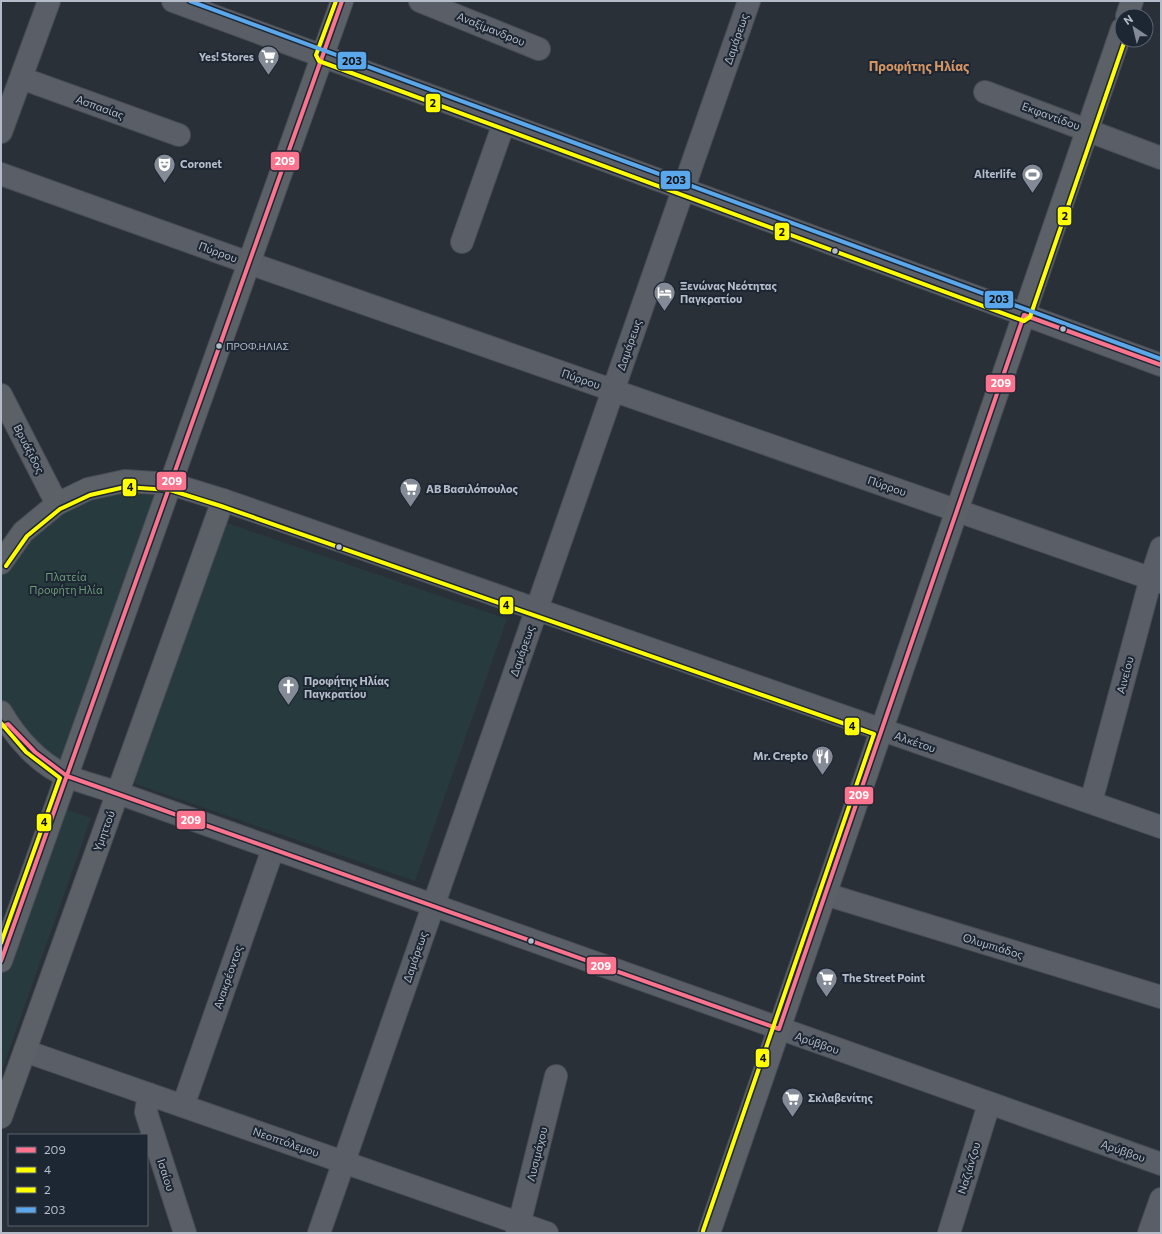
<svg xmlns="http://www.w3.org/2000/svg" width="1162" height="1234" font-family="Commissioner,sans-serif">
  <style>
    .park { fill: #273a3e }
    .lines { fill: none; stroke-linecap: round; stroke-linejoin: round }
    .minor-casing { stroke: #484c53; stroke-width: 24 }
    .major-casing { stroke: #484c55; stroke-width: 24 }
    .minor { stroke: #5a5e66; stroke-width: 22 }
    .major { stroke: #5c6168; stroke-width: 22 }
    .bus-1-casing { stroke: #1d2633; stroke-width: 7 }
    .bus-2-casing { stroke: #1d2633; stroke-width: 7 }
    .bus-3-casing { stroke: #1d2633; stroke-width: 7 }
    .bus-4-casing { stroke: #1d2633; stroke-width: 7 }
    .bus-1 { stroke: #fc738d; stroke-width: 4 }
    .bus-2 { stroke: #ff0; stroke-width: 4 }
    .bus-3 { stroke: #ff0; stroke-width: 4 }
    .bus-4 { stroke: #5aa8eb; stroke-width: 4 }
    .bus-dot { fill: #b4bcc9; stroke: #1d2633; stroke-width: 1.5 }
    .labels { text-anchor: middle; stroke-width: 4; stroke-linejoin: round; paint-order: stroke }
    .bus-label { font-size: 10px; fill: #b4bcc9; stroke: #1d2633; text-anchor: start }
    .street-label { font-size: 11px; fill: #b4bcc9; stroke: #1d2633 }
    .poi-label { font-size: 11px; font-weight: bold; fill: #b4bcc9; stroke: #1d2633; text-anchor: start }
    .park-label { font-size: 11px; fill: #6b9a76; stroke: #1d2633 }
    .quarter-label { font-size: 13px; font-weight: bold; fill: #d59563; stroke: #1d2633 }
    .line-badge { stroke: #1d2633; stroke-width: 1.5 }
    .badge-label { font-size: 11px; text-anchor: middle; font-weight: bold; fill: #fff }
    .pale-badge-label { font-size: 11px; text-anchor: middle; font-weight: bold; fill: #111 }
  </style>
  <rect width="100%" height="100%" fill="#2a3038"/>
  <!-- park -->
  <path class="park" d="M 171,484 L 67,776 L 1,712 L 1,563 L 57,504 Z
    M 224,522 L 507,619 L 415,881 L 133,783 Z
    M 57,806 L 91,818 L 1,1073 L 1,965 Z"/>
  <g class="lines">
    <defs>
      <path id="minor" d="M 173,1 L 1161,365
        M 420,1 L 539,49
        M 21,78 L 179,135
        M 985,92 L 1161,158
        M 1,132 L 49,1
        M 1,174 L 249,263 L 1161,582
        M 462,242 L 504,123
        M 223,500 L 1161,827
        M 118,793 L 1161,1164
        M 1091,802 L 1151,578 L 1161,548
        M 825,894 L 1161,997
        M 25,1051 L 547,1233
        M 149,1094 L 146,1112 L 185,1233
        M 183,1106 L 273,849
        M 319,1233 L 749,1
        M 517,1233 L 556,1076
        M 949,1233 L 989,1104
        M 1149,1233 L 1161,1199"/>
      <path id="major" d="M 1127,16 L 1132,1
        M 1,395 L 57,504
        M 1,563 L 23,532 L 57,504 L 88,489 L 125,481 L 171,484 L 223,500 L 1,1117
        M 1,712 C 16,738 39,764 67,776 C 83,783 101,787 118,793
        M 1,961 L 342,1
        M 709,1233 L 1122,29"/>
    </defs>
    <!-- minor casing -->
    <use href="#minor" class="minor-casing"/>
    <!-- major casing -->
    <use href="#major" class="major-casing"/>
    <!-- minor -->
    <use href="#minor" class="minor"/>
    <!-- major -->
    <use href="#major" class="major"/>
    <defs>
      <path id="bus-1" d="M 1,727 L 8,724 L 35,752 L 67,776 L 779,1029 L 1024,315 L 1161,365
        M 1,961 L 342,1"/>
      <path id="bus-2" d="M 6,566 L 27,536 L 60,509 L 90,495 L 125,487 L 170,490 L 221,506 L 874,734 L 703,1231
        M 1,723 L 26,752 L 60,778 L 1,943"/>
      <path id="bus-3" d="M 336,1 L 316,55 L 319,61 L 1024,321 L 1030,317 L 1125,40"/>
      <path id="bus-4" d="M 190,1 L 1161,359"/>
    </defs>
    <!-- bus-1 casing -->
    <use href="#bus-1" class="bus-1-casing"/>
    <!-- bus-2 casing -->
    <use href="#bus-2" class="bus-2-casing"/>
    <!-- bus-3 casing -->
    <use href="#bus-3" class="bus-3-casing"/>
    <!-- bus-4 casing -->
    <use href="#bus-4" class="bus-4-casing"/>
    <!-- bus-1 -->
    <use href="#bus-1" class="bus-1"/>
    <!-- bus-2 -->
    <use href="#bus-2" class="bus-2"/>
    <!-- bus-3 -->
    <use href="#bus-3" class="bus-3"/>
    <!-- bus-4 -->
    <use href="#bus-4" class="bus-4"/>
  </g>
  <!-- icons -->
  <defs>
    <symbol id="supermarket-pin" viewBox="-11 -11 22 30"><path d="M0 17L-7.5 6A9.5 9.5 0 1 1 7.5 6Z" fill="#848b96" stroke="#1d2633"/><path d="M-6-5.5h2.5l.6 2H6L4.5 2H-2.5L-4.4-4H-6ZM-1.5 3.2a1.3 1.3 0 1 0 .1 0ZM3 3.2a1.3 1.3 0 1 0 .1 0Z" fill="#fff"/></symbol>
    <symbol id="theatre-pin" viewBox="-11 -11 22 30"><path d="M0 17L-7.5 6A9.5 9.5 0 1 1 7.5 6Z" fill="#848b96" stroke="#1d2633"/><path d="M-5-5.5Q0-4 5-5.5V0Q5 5 0 6Q-5 5-5 0ZM-3.3-2.5H-1v1.5H-3.3ZM1-2.5H3.3v1.5H1ZM-2.8 1Q0 5.5 2.8 1Z" fill="#fff"/></symbol>
    <symbol id="stadium-pin" viewBox="-11 -11 22 30"><path d="M0 17L-7.5 6A9.5 9.5 0 1 1 7.5 6Z" fill="#848b96" stroke="#1d2633"/><path d="M0-5a6.5 5 0 1 0 0 10a6.5 5 0 1 0 0-10ZM-3.5-1.8h7v3.6h-7Z" fill="#fff"/></symbol>
    <symbol id="hotel-pin" viewBox="-11 -11 22 30"><path d="M0 17L-7.5 6A9.5 9.5 0 1 1 7.5 6Z" fill="#848b96" stroke="#1d2633"/><path d="M-6-4.5h1.5V1H6V5H4.5V3h-9V5H-6ZM-4 0a1.8 1.8 0 1 1 3.6 0ZM.5 0V-2.5h3Q6-2.5 6 0Z" fill="#fff"/></symbol>
    <symbol id="church-pin" viewBox="-11 -11 22 30"><path d="M0 17L-7.5 6A9.5 9.5 0 1 1 7.5 6Z" fill="#848b96" stroke="#1d2633"/><path d="M-1.2-6h2.4v3.5h3.3v2.4h-3.3V6h-2.4V-.1h-3.3v-2.4h3.3Z" fill="#fff"/></symbol>
    <symbol id="restaurant-pin" viewBox="-11 -11 22 30"><path d="M0 17L-7.5 6A9.5 9.5 0 1 1 7.5 6Z" fill="#848b96" stroke="#1d2633"/><path d="M-5-6h1v4h1v-4h1v4h1v-4h1v5L-1.5 .5V6h-2V.5L-5-1ZM5-6V6H3V1.5H1.5Q1.5-4 5-6Z" fill="#fff"/></symbol>
  </defs>
  <g fill-rule="evenodd">
    <use href="#supermarket-pin" x="256" y="44" width="25" height="34"/>
    <use href="#theatre-pin" x="152" y="152" width="25" height="34"/>
    <use href="#stadium-pin" x="1020" y="162" width="25" height="34"/>
    <use href="#hotel-pin" x="652" y="280" width="25" height="34"/>
    <use href="#supermarket-pin" x="398" y="476" width="25" height="34"/>
    <use href="#church-pin" x="276" y="674" width="25" height="34"/>
    <use href="#restaurant-pin" x="810" y="744" width="25" height="34"/>
    <use href="#supermarket-pin" x="814" y="966" width="25" height="34"/>
    <use href="#supermarket-pin" x="780" y="1086" width="25" height="34"/>
  </g>
  <!-- markers -->
  <g class="bus-dot">
    <circle cx="835" cy="251" r="3.5"/>
    <circle cx="1063" cy="329" r="3.5"/>
    <circle cx="219" cy="346" r="3.5"/>
    <circle cx="339" cy="547" r="3.5"/>
    <circle cx="531" cy="941" r="3.5"/>
  </g>
  <g class="labels">
    <!-- bus labels -->
    <g class="bus-label">
      <text x="226" y="350">ΠΡΟΦ.ΗΛΙΑΣ</text>
    </g>
    <!-- street labels -->
    <g class="street-label">
      <text transform="translate(491 29) rotate(22)" y="4">Αναξίμανδρου</text>
      <text transform="translate(736 39) rotate(-71)" y="4">Δαμάρεως</text>
      <text transform="translate(100 107) rotate(20)" y="4">Ασπασίας</text>
      <text transform="translate(1051 116) rotate(20)" y="4">Εκφαντίδου</text>
      <text transform="translate(218 252) rotate(20)" y="4">Πύρρου</text>
      <text transform="translate(629 345) rotate(-71)" y="4">Δαμάρεως</text>
      <text transform="translate(581 379) rotate(19)" y="4">Πύρρου</text>
      <text transform="translate(29 449) rotate(63)" y="4">Βρυάξιδος</text>
      <text transform="translate(887 486) rotate(19)" y="4">Πύρρου</text>
      <text transform="translate(522 651) rotate(-71)" y="4">Δαμάρεως</text>
      <text transform="translate(1125 675) rotate(-75)" y="4">Αινείου</text>
      <text transform="translate(915 742) rotate(19)" y="4">Αλκέτου</text>
      <text transform="translate(104 831) rotate(-70)" y="4">Υμηττού</text>
      <text transform="translate(993 946) rotate(17)" y="4">Ολυμπιάδος</text>
      <text transform="translate(415 957) rotate(-71)" y="4">Δαμάρεως</text>
      <text transform="translate(228 977) rotate(-71)" y="4">Ανακρέοντος</text>
      <text transform="translate(817 1043) rotate(19)" y="4">Αρύββου</text>
      <text transform="translate(286 1142) rotate(19)" y="4">Νεοπτόλεμου</text>
      <text transform="translate(1123 1151) rotate(19)" y="4">Αρύββου</text>
      <text transform="translate(537 1154) rotate(-76)" y="4">Λυσιμάχου</text>
      <text transform="translate(969 1168) rotate(-73)" y="4">Ναζιάνζου</text>
      <text transform="translate(166 1175) rotate(72)" y="4">Ισαίου</text>
    </g>
    <!-- poi labels -->
    <g class="poi-label">
      <text x="254" y="61" text-anchor="end">Yes! Stores</text>
      <text x="180" y="168">Coronet</text>
      <text x="1016" y="178" text-anchor="end">Alterlife</text>
      <text x="680" y="290">Ξενώνας Νεότητας<tspan x="680" dy="13">Παγκρατίου</tspan></text>
      <text x="426" y="493">ΑΒ Βασιλόπουλος</text>
      <text x="304" y="685">Προφήτης Ηλίας<tspan x="304" dy="13">Παγκρατίου</tspan></text>
      <text x="808" y="760" text-anchor="end">Mr. Crepto</text>
      <text x="842" y="982">The Street Point</text>
      <text x="808" y="1102">Σκλαβενίτης</text>
    </g>
    <!-- park labels -->
    <g class="park-label">
      <text x="66" y="581">Πλατεία<tspan x="66" dy="13">Προφήτη Ηλία</tspan></text>
    </g>
    <!-- quarter labels -->
    <g class="quarter-label">
      <text x="919" y="71">Προφήτης Ηλίας</text>
    </g>
  </g>
  <g class="line-badge">
    <rect x="337" y="51" width="30" height="19" rx="4" fill="#5aa8eb"/>
    <rect x="425" y="93" width="16" height="20" rx="4" fill="#ff0"/>
    <rect x="270" y="151" width="30" height="20" rx="4" fill="#fc738d"/>
    <rect x="660" y="170" width="31" height="20" rx="4" fill="#5aa8eb"/>
    <rect x="1057" y="206" width="15" height="20" rx="4" fill="#ff0"/>
    <rect x="774" y="222" width="16" height="19" rx="4" fill="#ff0"/>
    <rect x="984" y="290" width="30" height="19" rx="4" fill="#5aa8eb"/>
    <rect x="985" y="374" width="31" height="19" rx="4" fill="#fc738d"/>
    <rect x="156" y="471" width="31" height="20" rx="4" fill="#fc738d"/>
    <rect x="122" y="478" width="15" height="19" rx="4" fill="#ff0"/>
    <rect x="499" y="596" width="15" height="19" rx="4" fill="#ff0"/>
    <rect x="844" y="717" width="16" height="19" rx="4" fill="#ff0"/>
    <rect x="844" y="786" width="30" height="19" rx="4" fill="#fc738d"/>
    <rect x="176" y="810" width="30" height="20" rx="4" fill="#fc738d"/>
    <rect x="36" y="813" width="16" height="19" rx="4" fill="#ff0"/>
    <rect x="586" y="956" width="31" height="19" rx="4" fill="#fc738d"/>
    <rect x="755" y="1048" width="15" height="20" rx="4" fill="#ff0"/>
  </g>
  <g class="badge-label">
    <text x="285" y="165">209</text>
    <text x="1001" y="387">209</text>
    <text x="172" y="485">209</text>
    <text x="859" y="799">209</text>
    <text x="191" y="824">209</text>
    <text x="601" y="970">209</text>
  </g>
  <g class="pale-badge-label">
    <text x="352" y="65">203</text>
    <text x="433" y="107">2</text>
    <text x="676" y="184">203</text>
    <text x="1065" y="220">2</text>
    <text x="782" y="236">2</text>
    <text x="999" y="303">203</text>
    <text x="130" y="491">4</text>
    <text x="506" y="609">4</text>
    <text x="852" y="730">4</text>
    <text x="44" y="826">4</text>
    <text x="763" y="1062">4</text>
  </g>
  <!-- border -->
  <rect width="1162" height="1234" fill="none" stroke="#b4bcc9" stroke-width="4"/>
  <!-- legend -->
  <rect x="8" y="1134" width="140" height="92" fill="#1d2633" stroke="#59626f"/>
  <rect x="16" y="1147" width="20" height="6" fill="#fc738d" stroke="#59626f"/>
  <text x="44" y="1154" font-size="12" fill="#b4bcc9">209</text>
  <rect x="16" y="1167" width="20" height="6" fill="#ffff00" stroke="#59626f"/>
  <text x="44" y="1174" font-size="12" fill="#b4bcc9">4</text>
  <rect x="16" y="1187" width="20" height="6" fill="#ffff00" stroke="#59626f"/>
  <text x="44" y="1194" font-size="12" fill="#b4bcc9">2</text>
  <rect x="16" y="1207" width="20" height="6" fill="#5aa8eb" stroke="#59626f"/>
  <text x="44" y="1214" font-size="12" fill="#b4bcc9">203</text>
  <!-- north arrow -->
  <g transform="translate(1134 28) rotate(325)"><circle r="19" fill="#1d2633" stroke="#59626f"/>
  <path d="M0-3L7 15L0 10L-7 15Z" fill="#848b96"/>
  <text y="-6" font-size="11" font-weight="bold" text-anchor="middle" fill="#b4bcc9">N</text>
  </g>
</svg>
